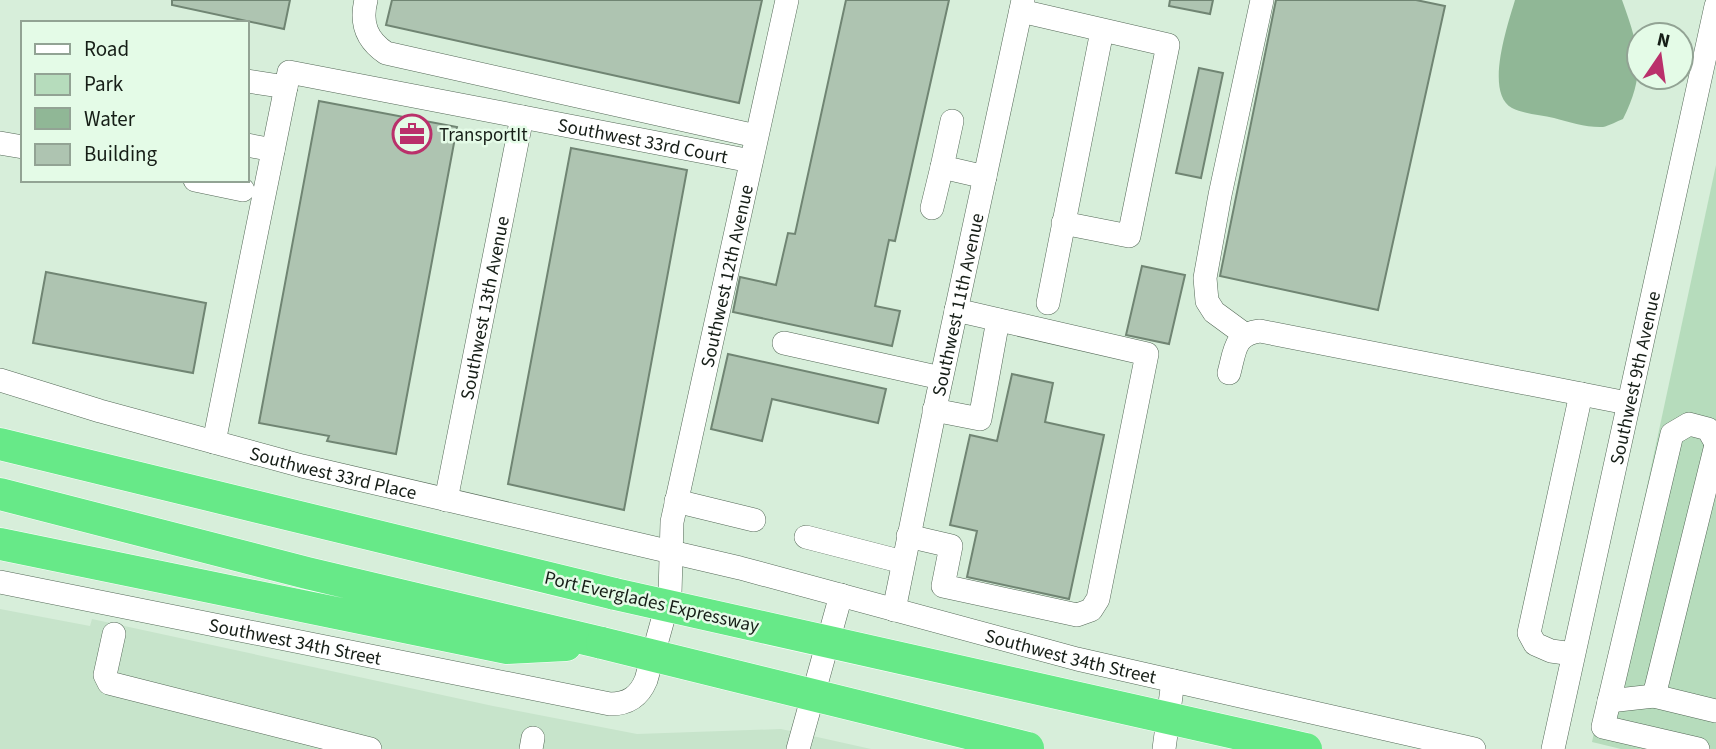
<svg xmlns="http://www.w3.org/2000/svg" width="1716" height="749" font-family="'Source Sans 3',sans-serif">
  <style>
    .built { fill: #c7e4cb }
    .green { fill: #b6dcbc }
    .water { fill: #90b796 }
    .building { fill: #aec4b1; stroke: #708573; stroke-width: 2 }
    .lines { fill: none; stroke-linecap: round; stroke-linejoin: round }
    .minor-casing { stroke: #546857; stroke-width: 24 }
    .highway-casing { stroke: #fff; stroke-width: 33 }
    .minor { stroke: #fff; stroke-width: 23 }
    .highway { stroke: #67e988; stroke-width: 32 }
    .highway-bridge-casing { stroke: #fff; stroke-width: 33; stroke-linecap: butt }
    .highway-bridge { stroke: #67e988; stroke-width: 32 }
    .labels { text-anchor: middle; stroke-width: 5; stroke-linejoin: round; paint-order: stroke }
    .poi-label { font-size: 19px; fill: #161e17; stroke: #e4fbe7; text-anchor: start }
    .street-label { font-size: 19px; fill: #161e17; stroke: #e4fbe7 }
  </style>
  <rect width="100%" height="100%" fill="#d7eeda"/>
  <!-- built -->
  <path class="built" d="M 0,609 L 90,626 L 92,619 L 493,706 L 637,734 L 781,729 L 871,749 L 0,749 Z"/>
  <!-- green -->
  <path class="green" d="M 1716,165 L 1716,749 L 1621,749 L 1592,742 Z"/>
  <!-- water -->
  <path class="water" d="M 1515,0 L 1622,0 C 1639,48 1647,71 1623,119 C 1617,121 1609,126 1603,127 C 1588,128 1569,122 1554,118 C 1541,115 1524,114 1512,108 C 1484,93 1508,24 1515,0 Z"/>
  <!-- building -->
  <path class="building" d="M 172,0 L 290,0 L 284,29 L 172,5 Z
    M 392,0 L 762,0 L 739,103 L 386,25 Z
    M 846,0 L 949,0 L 895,241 L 889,240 L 875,306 L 900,311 L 892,346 L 733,312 L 740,277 L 776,285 L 788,233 L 795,234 Z
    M 1170,0 L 1213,0 L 1210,14 L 1169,6 Z
    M 1276,0 L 1416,0 L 1445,6 L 1378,310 L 1220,276 Z
    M 1199,68 L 1223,73 L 1201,178 L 1176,173 Z
    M 319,101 L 457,127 L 396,454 L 327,441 L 329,436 L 259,423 Z
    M 571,148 L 687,170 L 624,510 L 508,484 Z
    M 1142,266 L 1185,275 L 1169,344 L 1126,335 Z
    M 46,272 L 206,303 L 193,373 L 33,343 Z
    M 728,354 L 886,389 L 878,423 L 772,399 L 762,441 L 711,429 Z
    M 1012,374 L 1053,383 L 1045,422 L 1104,435 L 1069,599 L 967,577 L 977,531 L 950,525 L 970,435 L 997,441 Z"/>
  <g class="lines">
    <defs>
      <g id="minor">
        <path d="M 366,0 C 360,24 367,40 386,53 L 756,136"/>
        <path d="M 1021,11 L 1168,45 L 1129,236 L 1063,223"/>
        <path d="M 247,81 L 286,87"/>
        <path d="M 952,121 L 942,167 L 985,177"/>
        <path d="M 0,143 L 23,147"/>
        <path d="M 247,145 L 273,150"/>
        <path d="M 195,180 L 243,190"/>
        <path d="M 932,208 L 942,167"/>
        <path d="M 1048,303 L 1102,31"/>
        <path d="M 1244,334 L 1214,312 L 1207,301 L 1205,278 L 1220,195 L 1262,0"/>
        <path d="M 784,343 L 941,378"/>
        <path d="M 1229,373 C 1235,351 1234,334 1260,331 L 1627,403"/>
        <path id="s1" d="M 0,380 L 100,411 L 302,466 L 740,568 L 1077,659 L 1474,749"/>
        <path d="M 934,410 L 980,419 L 998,320"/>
        <path id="s2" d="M 214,442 L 289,72 L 751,161"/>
        <path d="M 1716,445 L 1654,696 L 1716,711"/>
        <path id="s3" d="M 446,500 L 522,117"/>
        <path d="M 676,501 L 754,520"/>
        <path d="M 908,536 L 951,546 L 943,586 L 1077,615 L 1091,610 L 1098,599 L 1147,354 L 956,310"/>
        <path d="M 806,537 L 903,562"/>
        <path id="s4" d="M 0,582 L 610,704 C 628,704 639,697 646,680 L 670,594 L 672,522 L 787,0"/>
        <path id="s5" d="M 894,610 L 937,399 L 1023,0"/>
        <path d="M 114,634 L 105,675 L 109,683 L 370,749"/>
        <path d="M 1573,654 L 1551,651 L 1535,644 L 1529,633 L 1581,394"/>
        <path d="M 1609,701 L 1654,696"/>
        <path d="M 531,749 L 533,738"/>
        <path d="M 798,749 L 841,595"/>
        <path d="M 1164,749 L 1173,681"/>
        <path id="s6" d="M 1553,749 L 1716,6"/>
        <path d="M 1698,749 L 1603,727 L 1672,434 L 1689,424 L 1708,429 L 1716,443"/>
      </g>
      <path id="highway" d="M 0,444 L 615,594
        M 0,494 L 307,573 L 602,643
        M 0,544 L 507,648 L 566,645"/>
    </defs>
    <!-- minor casing -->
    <use href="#minor" class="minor-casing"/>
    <!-- highway casing -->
    <use href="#highway" class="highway-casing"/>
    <!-- minor -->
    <use href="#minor" class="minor"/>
    <!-- highway -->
    <use href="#highway" class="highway"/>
    <defs>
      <path id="highway-bridge" d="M 615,594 L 1306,749
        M 602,643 L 1028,748"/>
    </defs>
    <!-- highway-bridge casing -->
    <use href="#highway-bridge" class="highway-bridge-casing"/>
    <!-- highway-bridge -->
    <use href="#highway-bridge" class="highway-bridge"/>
  </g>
  <!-- icons -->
  <defs>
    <symbol id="office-ring" viewBox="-11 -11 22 22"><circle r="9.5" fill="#e4fbe7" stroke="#ba306b" stroke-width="1.5"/><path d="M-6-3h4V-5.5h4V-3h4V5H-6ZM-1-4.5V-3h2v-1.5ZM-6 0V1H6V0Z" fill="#ba306b"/></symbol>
  </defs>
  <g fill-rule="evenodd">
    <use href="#office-ring" x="390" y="112" width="44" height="44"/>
  </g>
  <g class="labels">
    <!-- poi labels -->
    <g class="poi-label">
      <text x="439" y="141">TransportIt</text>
    </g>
    <!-- street labels -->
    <g class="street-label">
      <text dy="7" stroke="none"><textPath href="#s2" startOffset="738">Southwest 33rd Court</textPath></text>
      <text dy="7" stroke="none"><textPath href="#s4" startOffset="1082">Southwest 12th Avenue</textPath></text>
      <text dy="7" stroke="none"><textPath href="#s5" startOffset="312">Southwest 11th Avenue</textPath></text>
      <text dy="7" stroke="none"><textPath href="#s3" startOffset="196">Southwest 13th Avenue</textPath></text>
      <text dy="7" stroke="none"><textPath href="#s6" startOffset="380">Southwest 9th Avenue</textPath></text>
      <text dy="7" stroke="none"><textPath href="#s1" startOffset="346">Southwest 33rd Place</textPath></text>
      <text transform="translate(652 601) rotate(13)" y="7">Port Everglades Expressway</text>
      <text dy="7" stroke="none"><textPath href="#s4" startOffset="301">Southwest 34th Street</textPath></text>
      <text dy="7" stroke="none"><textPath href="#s1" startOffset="1106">Southwest 34th Street</textPath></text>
    </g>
  </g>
  <!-- legend -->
  <rect x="21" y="21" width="228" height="161" fill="#e4fbe7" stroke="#92a394" stroke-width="2"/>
  <rect x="35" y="44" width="35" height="10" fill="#ffffff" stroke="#92a394" stroke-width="2"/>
  <text x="84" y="56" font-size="21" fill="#161e17">Road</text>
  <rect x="35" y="74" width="35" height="21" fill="#b6dcbc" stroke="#92a394" stroke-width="2"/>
  <text x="84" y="91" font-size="21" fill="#161e17">Park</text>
  <rect x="35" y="108" width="35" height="21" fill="#90b796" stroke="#92a394" stroke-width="2"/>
  <text x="84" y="126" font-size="21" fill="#161e17">Water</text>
  <rect x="35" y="144" width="35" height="21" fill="#aec4b1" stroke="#92a394" stroke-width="2"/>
  <text x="84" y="161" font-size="21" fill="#161e17">Building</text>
  <!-- north arrow -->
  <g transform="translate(1660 56) rotate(13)"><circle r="33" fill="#e4fbe7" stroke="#92a394" stroke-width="2"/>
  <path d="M0-5L12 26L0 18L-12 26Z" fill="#ba306b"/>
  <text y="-10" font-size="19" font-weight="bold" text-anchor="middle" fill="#161e17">N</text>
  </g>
</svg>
